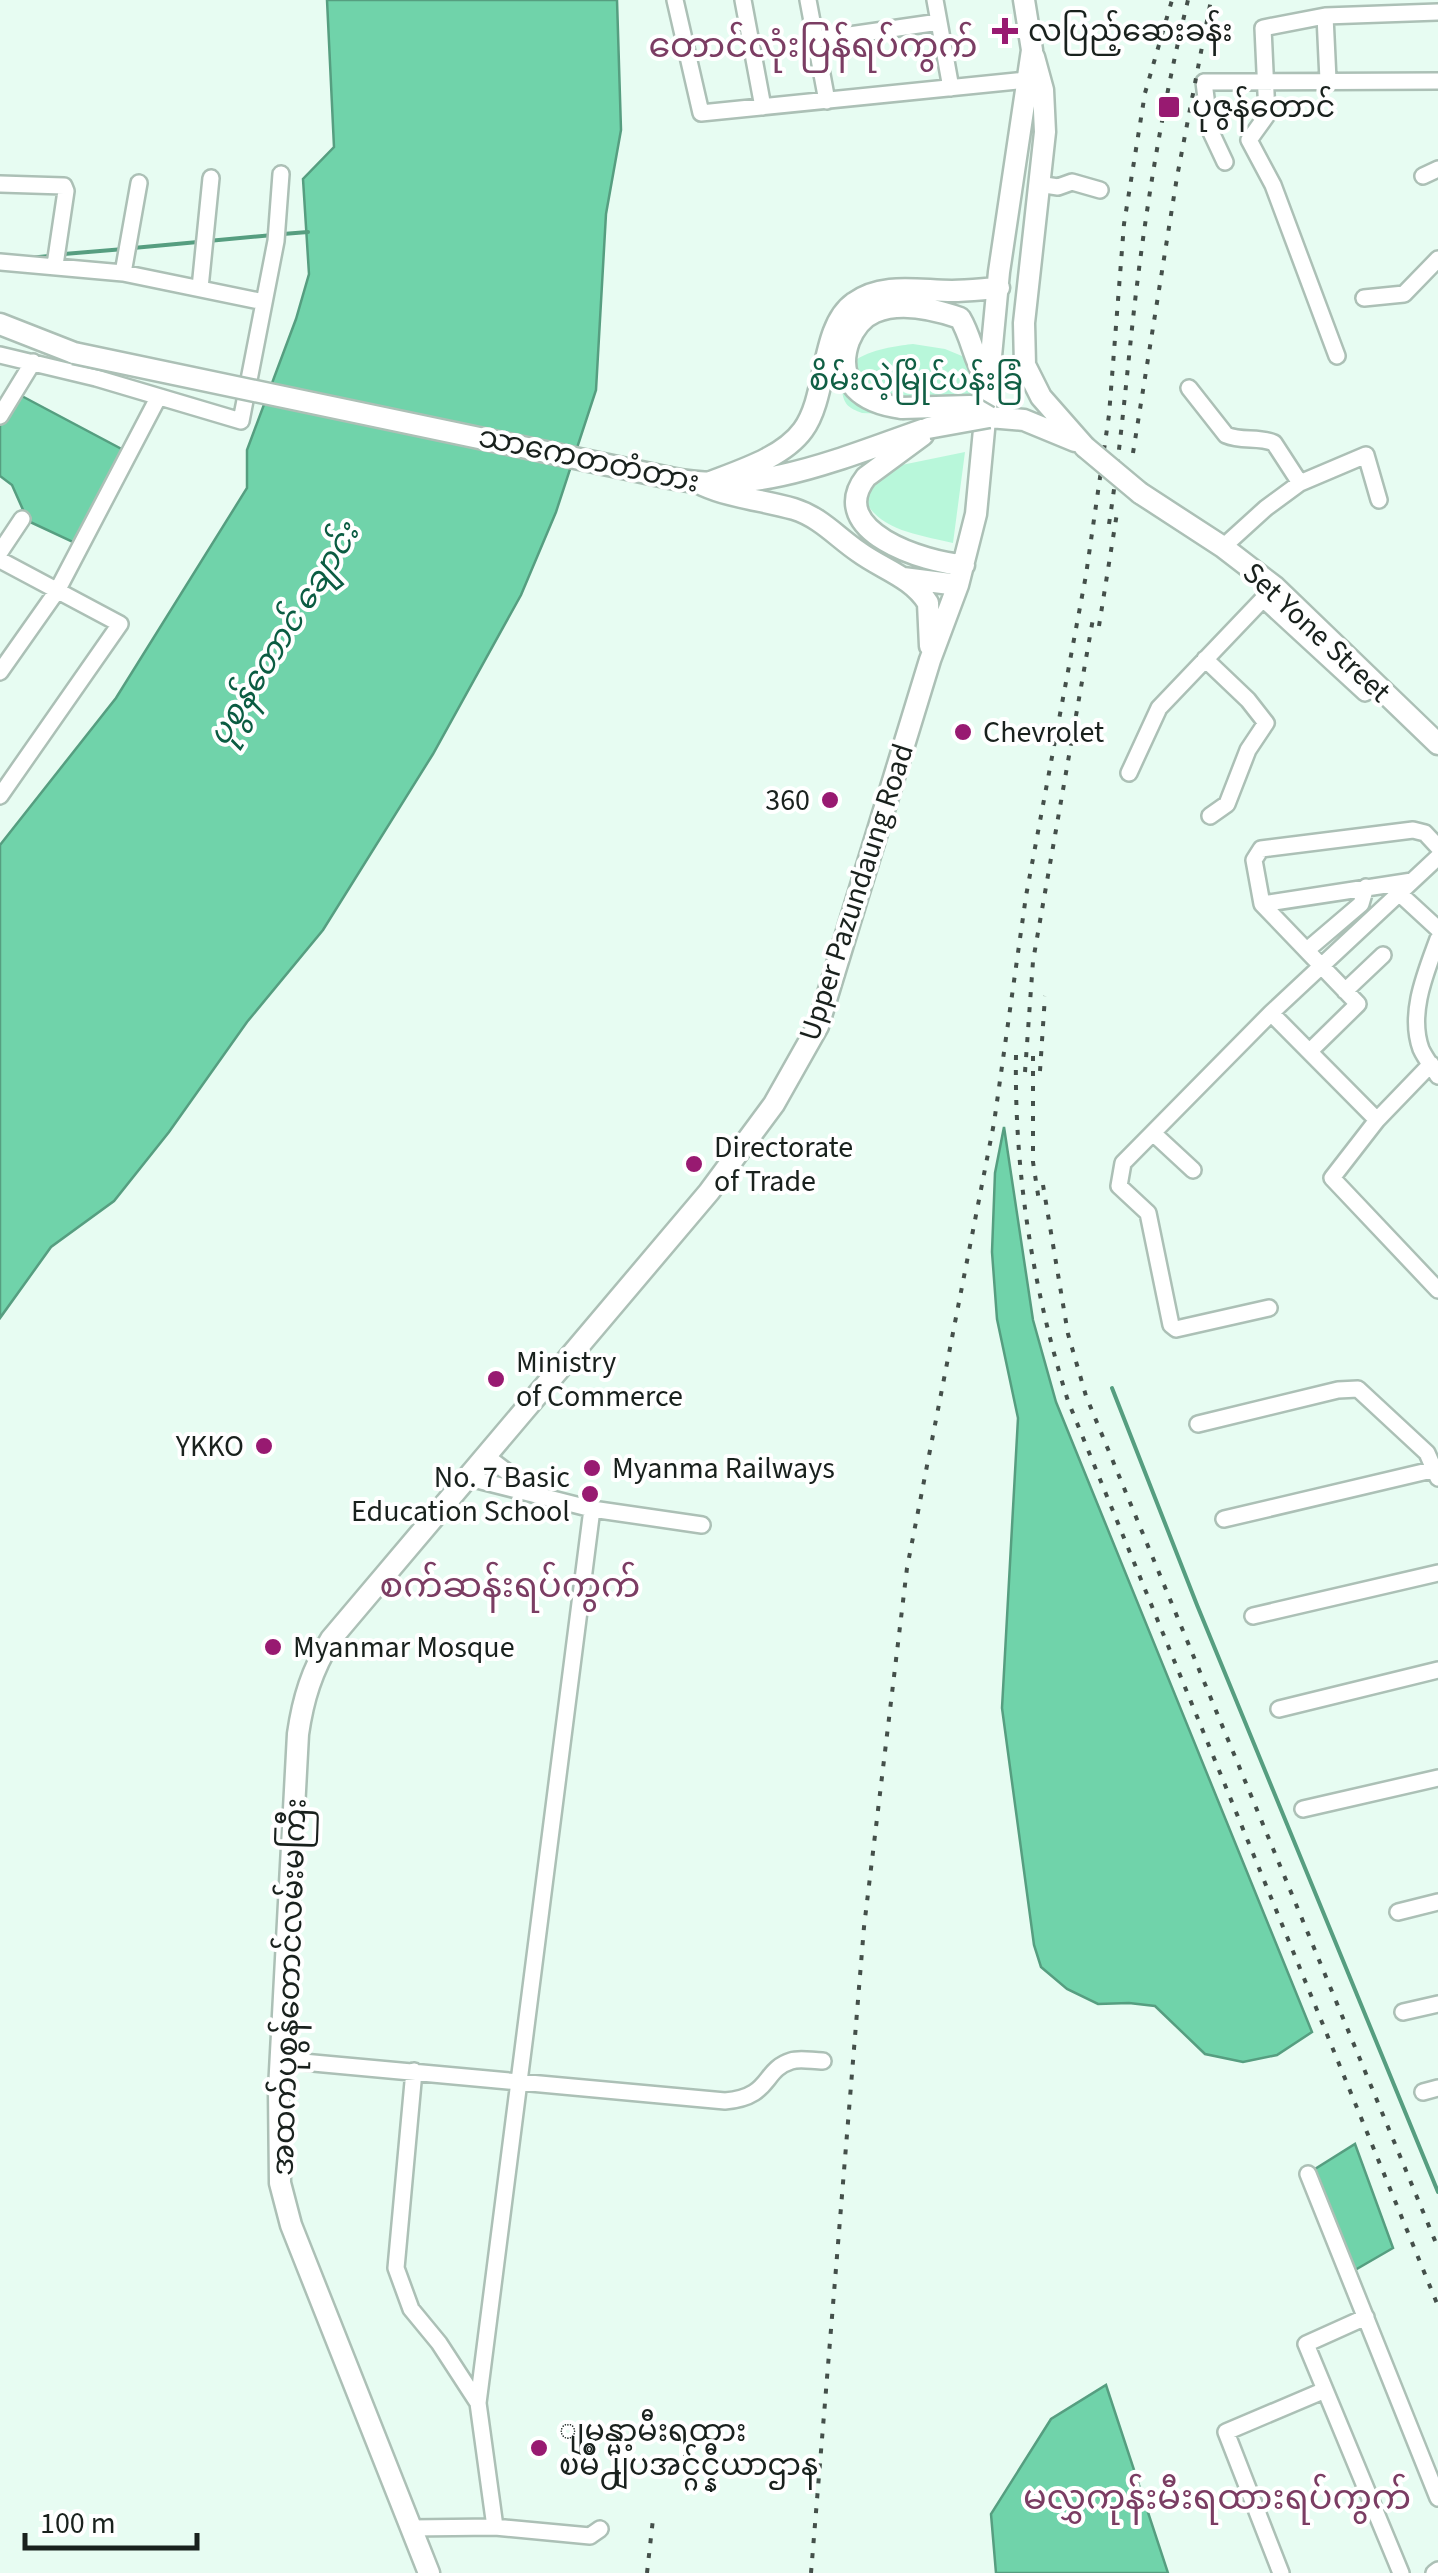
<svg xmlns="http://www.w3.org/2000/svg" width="1438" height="2573" font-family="'Source Sans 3','Noto Sans Myanmar',sans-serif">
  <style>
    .green { fill: #b8f7da }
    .water { fill: #70d3aa; stroke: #569e80; stroke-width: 2.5 }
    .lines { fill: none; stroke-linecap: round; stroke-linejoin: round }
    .stream { stroke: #569e80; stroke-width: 4 }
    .minor-casing { stroke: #acc0b6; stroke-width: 20 }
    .major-casing { stroke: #acc0b6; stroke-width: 25 }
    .minor { stroke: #fff; stroke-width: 15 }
    .major { stroke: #fff; stroke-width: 20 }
    .rail { stroke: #444f4a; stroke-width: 4; stroke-dasharray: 5 10; stroke-linecap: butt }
    .major-bridge-casing { stroke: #acc0b6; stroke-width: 25; stroke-linecap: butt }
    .major-bridge { stroke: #fff; stroke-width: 20 }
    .poi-dot { fill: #981a71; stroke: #fff; stroke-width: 4 }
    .labels { text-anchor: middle; stroke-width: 8; stroke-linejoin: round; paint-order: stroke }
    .poi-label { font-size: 30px; fill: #19211d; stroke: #fff; text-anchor: start }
    .park-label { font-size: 30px; fill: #105f44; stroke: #fff }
    .street-label { font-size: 30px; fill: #19211d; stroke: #fff }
    .water-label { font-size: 32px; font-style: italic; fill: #0b5c42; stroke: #fff }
    .quarter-label { font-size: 35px; fill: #7b3d63; stroke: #fff }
  </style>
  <rect width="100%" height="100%" fill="#e7fcf2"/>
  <!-- green -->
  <path class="green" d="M 913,344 L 945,349 L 979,363 L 976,418 L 862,413 C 849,408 844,405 842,391 C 837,354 886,347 913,344 Z
    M 965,452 L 953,543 C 921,535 878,531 864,498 L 882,469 Z"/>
  <!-- water -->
  <path class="water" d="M 327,0 L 617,0 L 621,130 L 606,214 L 596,390 L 556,512 L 521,595 L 433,754 L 323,930 L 247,1022 L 169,1132 L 114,1201 L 51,1247 L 0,1318 L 0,845 L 116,698 L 247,488 L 247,450 L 296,319 L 309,274 L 303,179 L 334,147 Z
    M 18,394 L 129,453 L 77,544 L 28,521 L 12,485 L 0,476 L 0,425 Z
    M 1004,1127 L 1033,1320 L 1056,1402 L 1312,2032 L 1277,2055 L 1243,2062 L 1205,2054 L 1155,2006 L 1129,2003 L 1098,2004 L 1067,1989 L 1041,1967 L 1034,1945 L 1002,1708 L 1018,1418 L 997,1319 L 992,1252 L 995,1173 Z
    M 1355,2144 L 1393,2248 L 1355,2270 L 1315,2169 Z
    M 1106,2385 L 1168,2573 L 996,2573 L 991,2514 L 1051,2419 Z"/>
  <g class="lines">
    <!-- stream -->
    <path class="stream" d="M 283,234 L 308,232
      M 208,241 L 273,235
      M 133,248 L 198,242
      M 64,254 L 124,249
      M 29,258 L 49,256
      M 1112,1388 L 1197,1605 L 1438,2192"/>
    <defs>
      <path id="minor" d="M 675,0 L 701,113 L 1027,80
        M 743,0 L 763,107
        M 808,0 L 827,101
        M 935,0 L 951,88
        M 1325,16 L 1328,80
        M 815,40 L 939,22
        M 1225,162 L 1210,130 L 1204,82 L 1438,81
        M 1423,176 L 1438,169
        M 0,184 L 64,186 L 66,191 L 55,265
        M 1038,184 L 1058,187 L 1072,182 L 1100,190
        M 0,262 L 123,273 L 264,302
        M 123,273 L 139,183
        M 200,288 L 211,178
        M 1364,298 L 1404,294 L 1438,259
        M 0,355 L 96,378 L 241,421 L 276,241 L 281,174
        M 1337,356 L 1273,185 L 1249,140 L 1267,115 L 1263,28 L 1325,16 L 1438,12
        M 1189,388 L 1226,435 C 1242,442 1258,436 1274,443 L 1300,483
        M 0,416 L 33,362
        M 1223,547 L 1266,508 L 1300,483 L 1366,455 L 1379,500
        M 0,552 L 22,519
        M 0,560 L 120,624 L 0,796
        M 1205,659 L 1248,700 L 1266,723 L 1248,750 L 1227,804 L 1210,816
        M 0,672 L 57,591 L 158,398
        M 1129,773 L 1159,708 L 1263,599 L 1365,693 L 1374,684
        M 1400,894 L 1438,929
        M 1262,904 L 1412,881
        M 1438,939 C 1426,972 1408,1013 1421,1049 C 1425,1058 1433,1068 1438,1076
        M 1307,950 L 1361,904 L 1366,887
        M 1345,991 L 1383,955
        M 1271,1013 L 1377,1120
        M 1310,1051 L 1358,1004 L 1262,904 L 1254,860 L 1261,849 L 1413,830 L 1425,833 L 1438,847
        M 1431,1064 L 1377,1120 L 1332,1178 L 1438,1290
        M 1153,1133 L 1193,1170
        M 1269,1308 L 1176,1329 L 1171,1325 L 1148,1213 L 1119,1186 L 1123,1163 L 1271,1013 L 1438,857
        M 1198,1424 L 1338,1390 L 1358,1389 L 1427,1453 L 1438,1478
        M 486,1456 L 531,1490
        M 469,1478 L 592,1509 L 702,1525
        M 1224,1519 L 1436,1469
        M 1253,1616 L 1438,1573
        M 1279,1709 L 1438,1670
        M 1303,1809 L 1438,1778
        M 1398,1912 L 1438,1902
        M 1403,2012 L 1438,2004
        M 281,2060 L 725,2101 C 772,2097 762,2070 791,2061 C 800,2058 812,2061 823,2061
        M 414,2071 L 396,2268 L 411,2309 L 439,2343 L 478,2403
        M 1423,2092 L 1438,2088
        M 1308,2174 L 1438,2498
        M 1366,2317 L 1306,2344 L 1401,2573
        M 495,2527 L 478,2403 L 592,1509
        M 411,2528 L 495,2527 L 590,2536 L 600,2529
        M 1281,2573 L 1226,2432 L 1325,2390
        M 1434,2573 L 1438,2570"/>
      <path id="major" d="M 1034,57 L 1043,90 L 1045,132 L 1024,323 L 1025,365 L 1041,397 L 1085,447
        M 0,324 L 74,353
        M 902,408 C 863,403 834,383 849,341 C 854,329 863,317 875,312 C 901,301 934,309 960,318 C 972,338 973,358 986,379
        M 989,417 L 1024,420 L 1075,441
        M 923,435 L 866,477 C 824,531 926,563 964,565
        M 670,478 C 757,497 846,456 928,428
        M 703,485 C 735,472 782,459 803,430 C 828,396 820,327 854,303 C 882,282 920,291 952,291 C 968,291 983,289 999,288
        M 703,485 C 732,498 763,500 794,509 C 820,517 837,537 859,552 C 882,569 912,577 928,603 L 930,646
        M 1140,493 L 1223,547 L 1275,587 L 1438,744
        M 903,578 L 958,585
        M 429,2573 L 291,2225 L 280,2183 L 279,2090 L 298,1734 C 303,1699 312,1670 331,1639 L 709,1192 L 774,1104 L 818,1026 L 930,660 L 958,585 L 976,514 L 999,272 L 1032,50 L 1024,0"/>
    </defs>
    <!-- minor casing -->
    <use href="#minor" class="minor-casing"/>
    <!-- major casing -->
    <use href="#major" class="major-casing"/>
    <!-- minor -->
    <use href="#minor" class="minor"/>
    <!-- major -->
    <use href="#major" class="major"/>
    <!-- rail -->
    <path class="rail" d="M 1133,453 L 1177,177 L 1211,0
      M 1109,524 C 1120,453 1126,382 1134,310 C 1146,206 1163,102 1188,0
      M 1099,626 L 1117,513
      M 1016,1055 C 1014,1172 1033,1290 1068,1401 L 1438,2306
      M 1033,1056 L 1033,1162 L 1039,1201
      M 1040,1071 L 1045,996
      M 1025,1072 L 1033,961 L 1094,613
      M 1043,1185 L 1068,1334 L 1086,1396 L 1438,2248
      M 647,2573 L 653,2519
      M 811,2573 L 864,1927 L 907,1568 L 994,1123 L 1026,896 L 1086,575 L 1109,415 L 1124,224 L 1145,93 L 1172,0"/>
    <defs>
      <path id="major-bridge" d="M 74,353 L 670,478
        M 902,408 L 970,406 L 989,417
        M 928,428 L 989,417
        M 1085,447 L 1140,493"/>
    </defs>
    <!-- major-bridge casing -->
    <use href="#major-bridge" class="major-bridge-casing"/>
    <!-- major-bridge -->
    <use href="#major-bridge" class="major-bridge"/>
  </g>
  <!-- markers -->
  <g class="poi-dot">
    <path d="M1000 16h10v10h10v10h-10v10h-10v-10h-10v-10h10z"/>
    <rect x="1157" y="95" width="24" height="24" rx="5"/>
    <circle cx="963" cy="732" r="10"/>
    <circle cx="830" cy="800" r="10"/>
    <circle cx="694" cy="1164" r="10"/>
    <circle cx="496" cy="1379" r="10"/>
    <circle cx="264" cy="1446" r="10"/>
    <circle cx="592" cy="1468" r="10"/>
    <circle cx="590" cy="1494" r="10"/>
    <circle cx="273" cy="1647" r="10"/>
    <circle cx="539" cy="2448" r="10"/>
  </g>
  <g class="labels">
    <!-- poi labels -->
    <g class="poi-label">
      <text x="1028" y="41">လပြည့်ဆေးခန်း</text>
      <text x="1192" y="117">ပုဇွန်တောင်</text>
      <text x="983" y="742">Chevrolet</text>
      <text x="810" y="810" text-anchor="end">360</text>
      <text x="714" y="1157">Directorate<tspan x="714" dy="34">of Trade</tspan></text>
      <text x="516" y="1372">Ministry<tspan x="516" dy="34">of Commerce</tspan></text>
      <text x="244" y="1456" text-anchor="end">YKKO</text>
      <text x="612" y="1478">Myanma Railways</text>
      <text x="570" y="1487" text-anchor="end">No. 7 Basic<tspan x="570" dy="34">Education School</tspan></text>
      <text x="293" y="1657">Myanmar Mosque</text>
      <text x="559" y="2441">ျမန္မာ့မီးရထား<tspan x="559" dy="34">ၿမိဳ႕ျပအင္ဂ်င္နီယာဌာန</tspan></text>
    </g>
    <!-- park labels -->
    <g class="park-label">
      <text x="916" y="390">စိမ်းလဲ့မြိုင်ပန်းခြံ</text>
    </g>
    <!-- street labels -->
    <g class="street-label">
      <text transform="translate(589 459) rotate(12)" y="10">သာကေတတံတား</text>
      <text transform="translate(1317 632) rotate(43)" y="10">Set Yone Street</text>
      <text transform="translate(856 892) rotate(-72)" y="10">Upper Pazundaung Road</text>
      <text transform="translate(289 1987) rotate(-88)" y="10">အထက်ပုစွန်တောင်လမ်းမကြီး</text>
    </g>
    <!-- water labels -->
    <g class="water-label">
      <text transform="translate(283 634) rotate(-58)" y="11">ပုစွန်တောင် ချောင်း</text>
    </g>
    <!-- quarter labels -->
    <g class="quarter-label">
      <text x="813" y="57">တောင်လုံးပြန်ရပ်ကွက်</text>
      <text x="510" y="1597">စက်ဆန်းရပ်ကွက်</text>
      <text x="1217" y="2509">မလွှကုန်းမီးရထားရပ်ကွက်</text>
    </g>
  </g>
  <!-- scale -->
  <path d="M25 2533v15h172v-15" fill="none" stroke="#19211d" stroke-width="5"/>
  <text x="40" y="2533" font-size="30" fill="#19211d" stroke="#ffffff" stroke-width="8" paint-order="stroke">100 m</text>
</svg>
